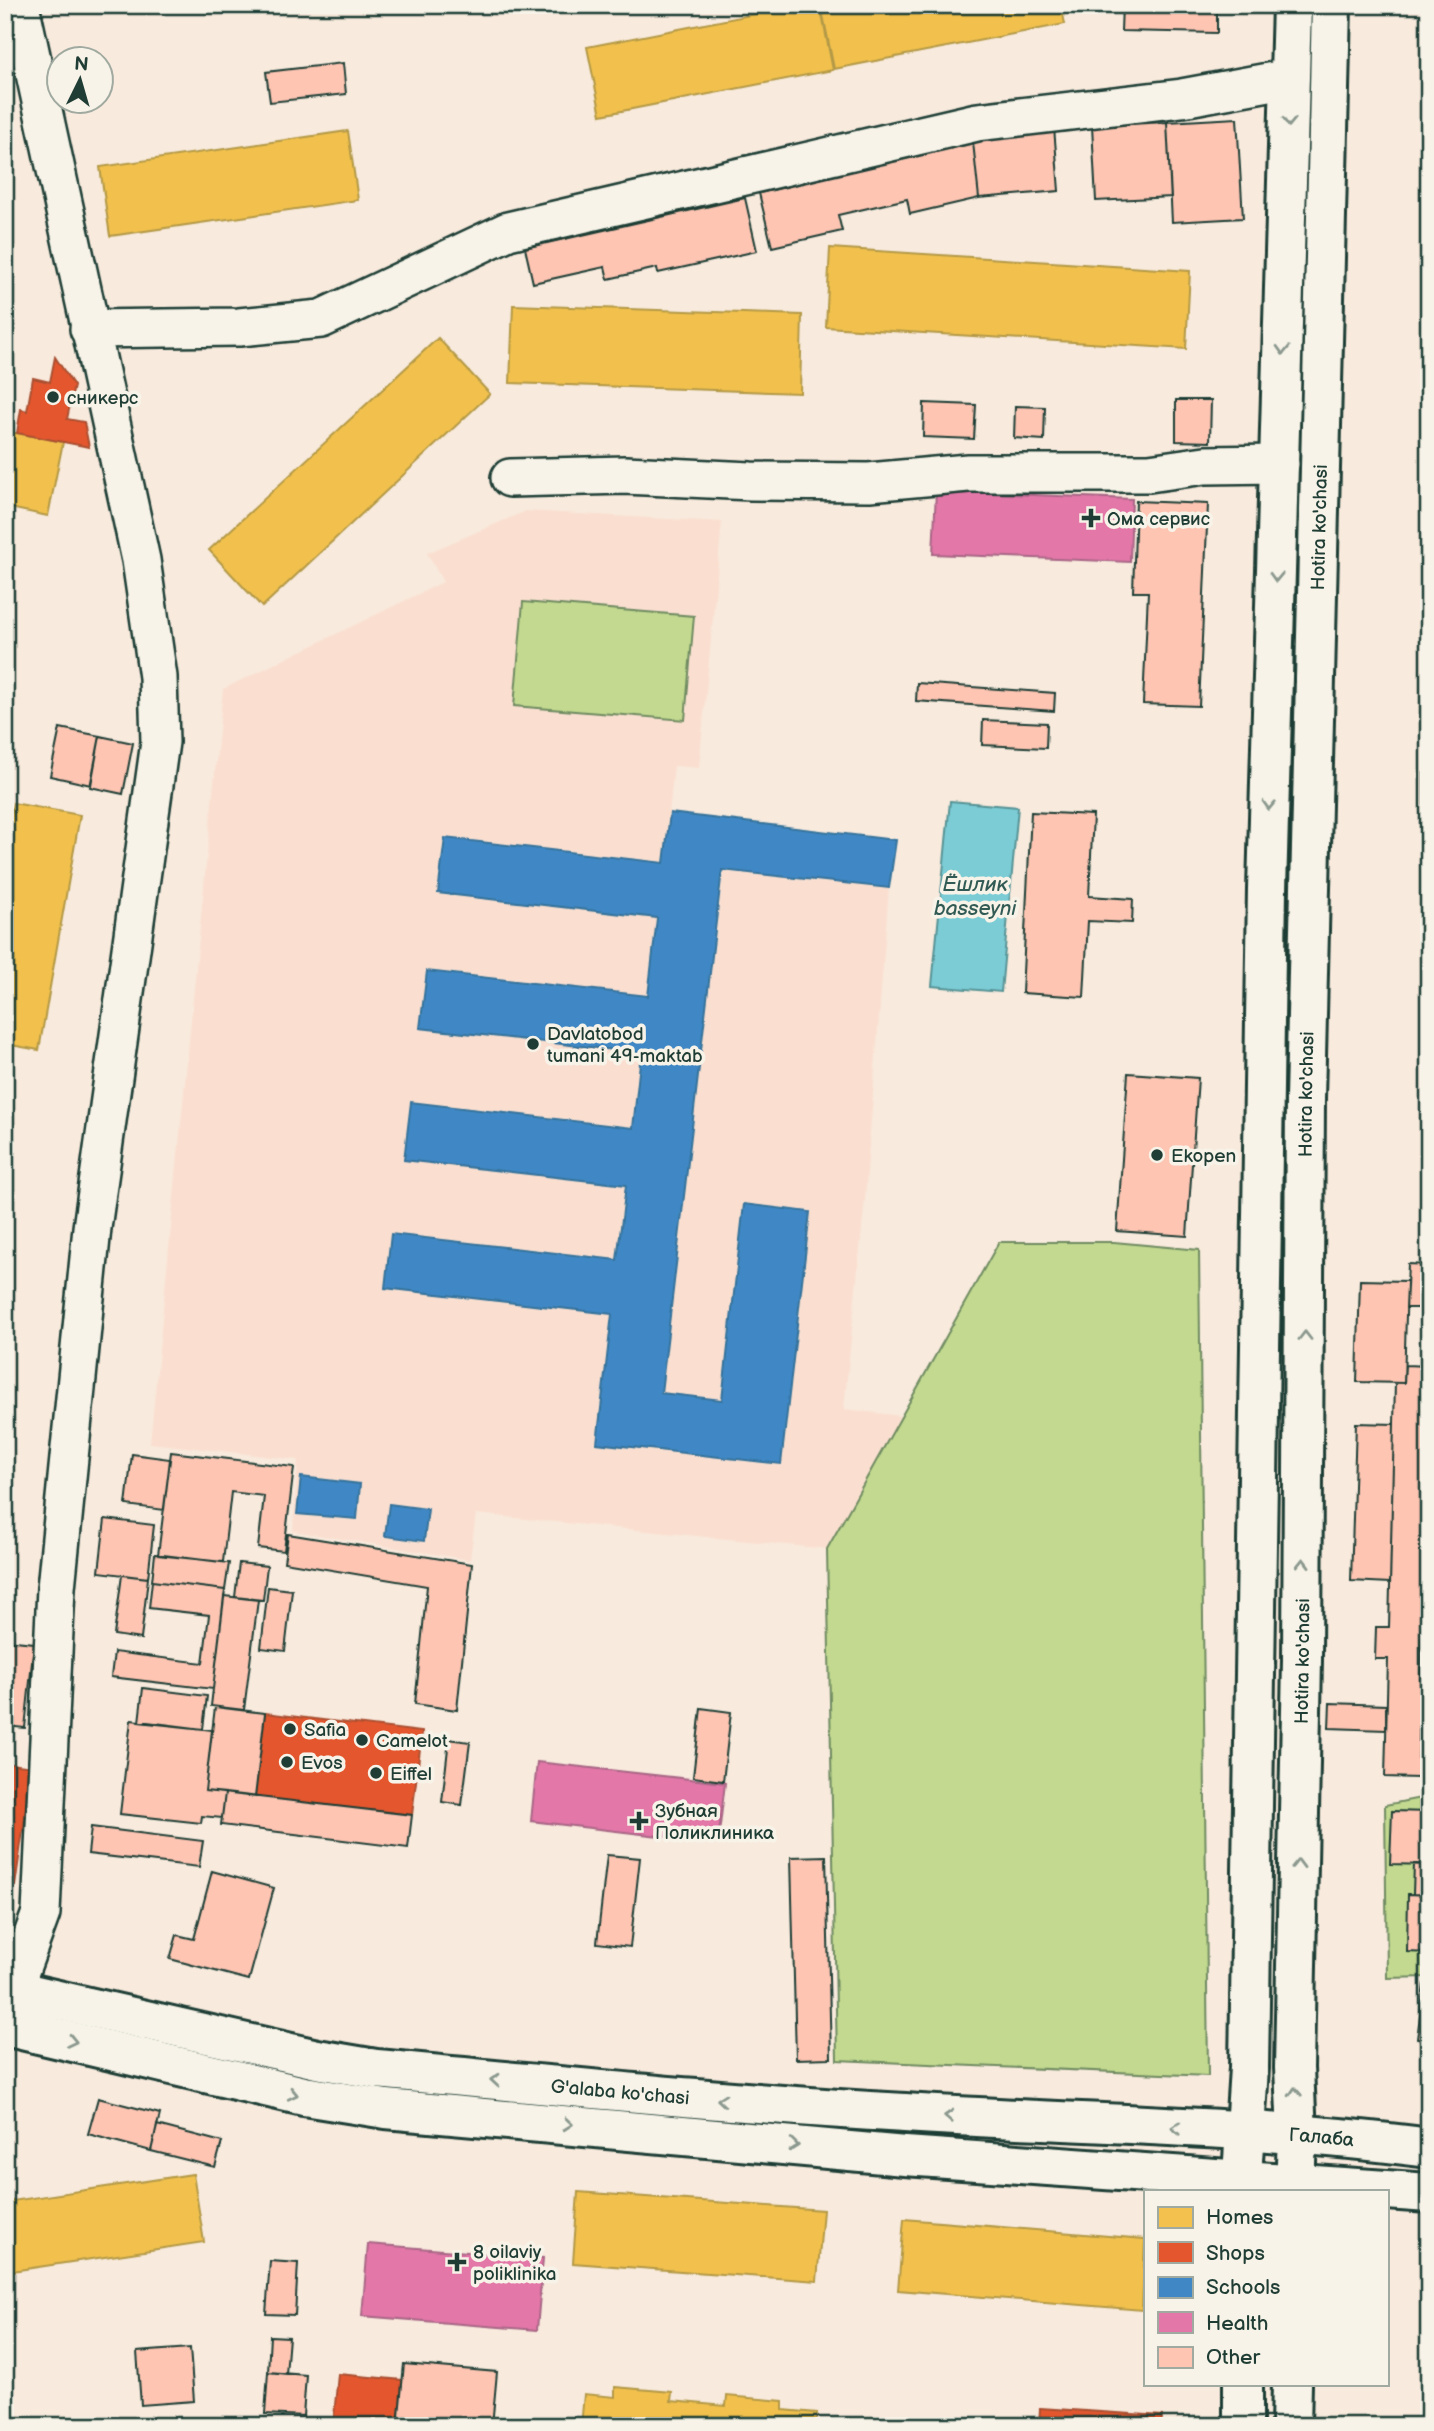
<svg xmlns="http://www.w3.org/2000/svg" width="1434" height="2431" font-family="'Balsamiq Sans',sans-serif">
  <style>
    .built { fill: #fadfd0 }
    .green { fill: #c2d98f; stroke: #708b62; stroke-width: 2 }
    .water { fill: #7cccd6; stroke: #579395; stroke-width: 2 }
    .homes { fill: #f2c14e; stroke: #b39946; stroke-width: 2 }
    .shops { fill: #e4572e; stroke: #a94f30; stroke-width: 2 }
    .schools { fill: #3f88c5; stroke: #35729a; stroke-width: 2 }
    .health { fill: #e377a8; stroke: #a86685; stroke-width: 2 }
    .building { fill: #fec5b3; stroke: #1f3d34; stroke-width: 2 }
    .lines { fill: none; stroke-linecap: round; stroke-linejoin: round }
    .minor-casing { stroke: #1f3d34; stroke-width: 42 }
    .secondary-casing { stroke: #1f3d34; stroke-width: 44 }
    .minor { stroke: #f7f3e8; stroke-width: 37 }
    .secondary { stroke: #f7f3e8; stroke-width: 38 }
    .oneway { stroke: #8b988e }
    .poi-dot { fill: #1f3d34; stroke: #f7f3e8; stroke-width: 2.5 }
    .labels { text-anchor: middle; stroke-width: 7; stroke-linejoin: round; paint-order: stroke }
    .poi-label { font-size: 19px; fill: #1f3d34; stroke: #f7f3e8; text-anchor: start }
    .street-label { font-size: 19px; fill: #1f3d34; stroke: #f7f3e8 }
    .water-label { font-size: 21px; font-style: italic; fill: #325a54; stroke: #f7f3e8 }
  </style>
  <rect width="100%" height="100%" fill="#f8eadd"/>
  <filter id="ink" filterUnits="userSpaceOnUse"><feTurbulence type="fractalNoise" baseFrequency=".0143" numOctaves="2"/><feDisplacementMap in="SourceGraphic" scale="14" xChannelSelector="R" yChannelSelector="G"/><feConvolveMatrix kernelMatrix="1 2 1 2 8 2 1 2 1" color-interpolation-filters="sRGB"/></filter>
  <g filter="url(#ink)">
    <!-- built -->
    <path class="built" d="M 526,511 L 722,522 L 699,768 L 674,766 L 664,862 L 889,888 L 865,1199 L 844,1409 L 902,1416 L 827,1549 L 476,1514 L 470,1560 L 293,1531 L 298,1460 L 150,1443 L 223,689 L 443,582 L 427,553 Z"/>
    <!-- green -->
    <path class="green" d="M 523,602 L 694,616 L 685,720 L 514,706 Z
      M 999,1242 L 1114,1242 L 1199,1250 L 1208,2076 L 837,2060 L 827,1549 Z
      M 1429,1659 L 1429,1977 L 1387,1978 L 1385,1805 L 1421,1798 Z"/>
    <!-- water -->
    <path class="water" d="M 950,801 L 1018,807 L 1001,992 L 932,986 Z"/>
    <!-- homes -->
    <path class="homes" d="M 801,5 L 820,5 L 833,70 L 601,115 L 587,47 Z
      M 821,5 L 1061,5 L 1065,24 L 834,69 Z
      M 348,131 L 358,200 L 110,236 L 100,167 Z
      M 830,248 L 1190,271 L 1186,349 L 826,327 Z
      M 513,305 L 802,315 L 800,393 L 510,383 Z
      M 438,338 L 490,394 L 262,607 L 209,550 Z
      M 5,431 L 63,442 L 48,516 L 5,507 Z
      M 13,803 L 80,815 L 39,1050 L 5,1044 L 5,849 Z
      M 193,2174 L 204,2242 L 5,2272 L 5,2202 Z
      M 578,2192 L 823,2210 L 817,2281 L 573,2263 Z
      M 904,2219 L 1145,2239 L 1142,2310 L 898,2290 Z
      M 615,2387 L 672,2392 L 671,2401 L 726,2406 L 727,2396 L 783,2401 L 783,2410 L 817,2413 L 816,2426 L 581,2426 L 584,2394 L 615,2397 Z"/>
    <!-- shops -->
    <path class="shops" d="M 55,357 L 74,386 L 67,419 L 84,422 L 89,447 L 17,433 L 21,409 L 27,411 L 33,378 L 50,382 Z
      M 1429,549 L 1429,756 L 1427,755 Z
      M 265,1713 L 422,1732 L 412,1815 L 255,1797 Z
      M 5,1763 L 32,1767 L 15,1886 L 5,1893 Z
      M 338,2374 L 402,2380 L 398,2426 L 333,2426 Z
      M 1040,2408 L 1162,2416 L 1161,2426 L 1039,2426 Z"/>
    <!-- schools -->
    <path class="schools" d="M 670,813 L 896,840 L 889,888 L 722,870 L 661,1393 L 722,1400 L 744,1204 L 810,1212 L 781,1464 L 597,1443 L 612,1314 L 385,1288 L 391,1234 L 617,1260 L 626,1185 L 404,1160 L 411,1102 L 633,1128 L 641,1053 L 420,1028 L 427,971 L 648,996 L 657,918 L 438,893 L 445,838 L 664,863 Z
      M 301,1477 L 360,1484 L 357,1519 L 297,1514 Z
      M 389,1504 L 428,1509 L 424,1541 L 385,1536 Z"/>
    <!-- health -->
    <path class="health" d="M 936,491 L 1132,499 L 1130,562 L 933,554 Z
      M 537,1762 L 725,1783 L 718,1843 L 531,1821 Z
      M 368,2244 L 543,2258 L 537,2330 L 362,2316 Z"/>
    <!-- building -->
    <path class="building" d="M 1122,5 L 1217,5 L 1217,33 L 1121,31 Z
      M 343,63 L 346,94 L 270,102 L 266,72 Z
      M 1237,118 L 1243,218 L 1172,222 L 1167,122 Z
      M 1167,122 L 1171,197 L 1096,201 L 1092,126 Z
      M 1054,127 L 1059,191 L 979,198 L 973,142 L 979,142 L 979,134 Z
      M 973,142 L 979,198 L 910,214 L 907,199 L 838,215 L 842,231 L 772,247 L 759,193 Z
      M 745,198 L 757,251 L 658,273 L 657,268 L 608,279 L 605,267 L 533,283 L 525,248 Z
      M 1176,400 L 1211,400 L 1210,442 L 1176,441 Z
      M 924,403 L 976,405 L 974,439 L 923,437 Z
      M 1015,406 L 1045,407 L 1044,440 L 1014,438 Z
      M 1136,501 L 1208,504 L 1199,706 L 1143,704 L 1148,592 L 1133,592 Z
      M 917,683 L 1055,693 L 1054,711 L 916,701 Z
      M 983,720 L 1047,723 L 1046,748 L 982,745 Z
      M 60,728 L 100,736 L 91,785 L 50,776 Z
      M 100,736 L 133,743 L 123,794 L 90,787 Z
      M 1424,773 L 1429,773 L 1429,892 L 1425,892 Z
      M 1031,812 L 1093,815 L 1089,896 L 1133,899 L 1132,923 L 1088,921 L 1084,997 L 1022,993 Z
      M 1128,1073 L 1198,1078 L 1187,1236 L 1117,1231 Z
      M 1408,1264 L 1429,1265 L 1429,1308 L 1406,1308 Z
      M 1360,1280 L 1407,1281 L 1404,1383 L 1357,1382 Z
      M 1405,1365 L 1429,1366 L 1418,1778 L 1385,1777 L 1388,1659 L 1375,1659 L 1376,1627 L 1389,1627 L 1395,1383 L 1404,1383 Z
      M 1356,1423 L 1394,1424 L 1390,1583 L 1351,1581 Z
      M 171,1452 L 294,1467 L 284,1551 L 258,1548 L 264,1496 L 231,1492 L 223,1562 L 158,1555 Z
      M 132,1454 L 170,1459 L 164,1510 L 126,1505 Z
      M 105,1519 L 154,1525 L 148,1578 L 99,1572 Z
      M 288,1534 L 472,1564 L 457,1710 L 415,1704 L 427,1586 L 284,1562 Z
      M 155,1554 L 229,1563 L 225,1590 L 152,1581 Z
      M 239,1563 L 267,1566 L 263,1600 L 235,1597 Z
      M 122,1575 L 148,1578 L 141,1639 L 114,1635 Z
      M 152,1581 L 225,1590 L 213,1689 L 111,1677 L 114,1652 L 203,1663 L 209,1615 L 149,1608 Z
      M 268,1587 L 292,1590 L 285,1651 L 261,1648 Z
      M 224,1596 L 258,1600 L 244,1710 L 211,1706 Z
      M 5,1640 L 34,1643 L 25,1728 L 5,1726 Z
      M 143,1688 L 207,1696 L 203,1729 L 139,1722 Z
      M 1330,1703 L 1386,1705 L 1386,1730 L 1329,1728 Z
      M 215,1707 L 265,1713 L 255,1797 L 205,1791 Z
      M 701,1708 L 731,1712 L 723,1781 L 693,1777 Z
      M 131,1720 L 212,1730 L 205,1791 L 225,1793 L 222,1818 L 202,1816 L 201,1823 L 120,1814 Z
      M 449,1739 L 470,1742 L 462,1805 L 442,1802 Z
      M 225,1793 L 412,1815 L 408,1848 L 221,1825 Z
      M 1392,1811 L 1429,1812 L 1429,1865 L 1390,1864 Z
      M 91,1827 L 203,1841 L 199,1867 L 88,1854 Z
      M 607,1855 L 640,1858 L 630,1947 L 597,1943 Z
      M 826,1856 L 831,2058 L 796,2059 L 791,1857 Z
      M 1414,1864 L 1429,1865 L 1429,1895 L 1413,1894 Z
      M 212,1871 L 274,1888 L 249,1980 L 170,1959 L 177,1935 L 194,1939 Z
      M 1408,1894 L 1429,1895 L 1429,1953 L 1407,1952 Z
      M 1424,1984 L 1429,1985 L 1429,2041 L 1417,2039 Z
      M 98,2098 L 160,2114 L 151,2151 L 88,2134 Z
      M 157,2125 L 222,2142 L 215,2167 L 151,2151 Z
      M 270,2261 L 298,2263 L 295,2315 L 266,2314 Z
      M 270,2336 L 289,2337 L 286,2374 L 268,2372 Z
      M 190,2348 L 194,2401 L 141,2405 L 137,2352 Z
      M 404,2364 L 497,2372 L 492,2426 L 398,2426 Z
      M 268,2372 L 306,2375 L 303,2416 L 265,2414 Z"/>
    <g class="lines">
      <defs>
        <path id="minor" d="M 89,329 L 239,327 L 321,319 L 508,231 L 977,122 L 1182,98 L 1290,78
          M 510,478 L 625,475 L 751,481 L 869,482 L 968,473 L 1149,473 L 1205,465 L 1280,464
          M 5,2012 L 41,1913 L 56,1588 L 92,1228 L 160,742 L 158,677 L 141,560 L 20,5"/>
        <g id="secondary">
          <path id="s1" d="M 5,1988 L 317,2059 L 376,2069 C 552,2085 728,2103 905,2113 C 1079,2124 1255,2125 1429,2148"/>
          <path d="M 5,2026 L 304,2096 L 386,2109 L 905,2156 L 1429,2193"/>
          <path d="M 1241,2191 L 1249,2068 L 1267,889 L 1292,5"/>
          <path id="s2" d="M 1295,2191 L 1297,2134 L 1294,2068 L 1302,1660 L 1305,1099 L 1331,5"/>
          <path d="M 1243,2384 L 1243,2426"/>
          <path d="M 1291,2426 L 1292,2384"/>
        </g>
      </defs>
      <!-- minor casing -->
      <use href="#minor" class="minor-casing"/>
      <!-- secondary casing -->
      <use href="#secondary" class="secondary-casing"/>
      <!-- minor -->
      <use href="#minor" class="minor"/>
      <!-- secondary -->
      <use href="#secondary" class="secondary"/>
    </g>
    <!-- one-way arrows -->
    <defs><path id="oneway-chevron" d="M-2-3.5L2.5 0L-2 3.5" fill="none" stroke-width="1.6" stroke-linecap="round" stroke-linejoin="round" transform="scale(1.75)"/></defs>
    <g class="oneway">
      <use href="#oneway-chevron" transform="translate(1289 122) rotate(92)"/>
      <use href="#oneway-chevron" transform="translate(1283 350) rotate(92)"/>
      <use href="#oneway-chevron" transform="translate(1276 577) rotate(92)"/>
      <use href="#oneway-chevron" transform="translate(1269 805) rotate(92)"/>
      <use href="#oneway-chevron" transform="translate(1305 1336) rotate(-90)"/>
      <use href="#oneway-chevron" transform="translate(1303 1563) rotate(-89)"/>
      <use href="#oneway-chevron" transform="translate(1298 1864) rotate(-89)"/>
      <use href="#oneway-chevron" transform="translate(72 2041) rotate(13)"/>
      <use href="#oneway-chevron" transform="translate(495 2080) rotate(-175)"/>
      <use href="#oneway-chevron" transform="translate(1295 2092) rotate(-93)"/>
      <use href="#oneway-chevron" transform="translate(293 2094) rotate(13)"/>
      <use href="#oneway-chevron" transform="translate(722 2100) rotate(-175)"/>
      <use href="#oneway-chevron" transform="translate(949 2116) rotate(-177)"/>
      <use href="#oneway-chevron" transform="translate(568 2124) rotate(5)"/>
      <use href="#oneway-chevron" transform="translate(1176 2128) rotate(-177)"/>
      <use href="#oneway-chevron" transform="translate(794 2145) rotate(6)"/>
    </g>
  </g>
  <!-- markers -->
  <g class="poi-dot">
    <circle cx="53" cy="397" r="7"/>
    <path d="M1087.5 507.5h7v7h7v7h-7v7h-7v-7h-7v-7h7z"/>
    <circle cx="533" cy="1044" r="7"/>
    <circle cx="1157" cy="1155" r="7"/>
    <circle cx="290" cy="1729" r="7"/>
    <circle cx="362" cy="1740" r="7"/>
    <circle cx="287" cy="1762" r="7"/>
    <circle cx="376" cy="1773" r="7"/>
    <path d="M635.5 1810.5h7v7h7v7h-7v7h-7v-7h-7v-7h7z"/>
    <path d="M453.5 2251.5h7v7h7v7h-7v7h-7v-7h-7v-7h7z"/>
  </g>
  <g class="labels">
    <!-- poi labels -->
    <g class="poi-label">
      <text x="67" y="404">сникерс</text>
      <text x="1107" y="525">Ома сервис</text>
      <text x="547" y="1040">Davlatobod<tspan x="547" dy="22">tumani 49-maktab</tspan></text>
      <text x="1171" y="1162">Ekopen</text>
      <text x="304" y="1736">Safia</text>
      <text x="376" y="1747">Camelot</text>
      <text x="301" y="1769">Evos</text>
      <text x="390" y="1780">Eiffel</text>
      <text x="655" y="1817">Зубная<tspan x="655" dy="22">Поликлиника</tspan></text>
      <text x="473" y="2258">8 oilaviy<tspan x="473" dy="22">poliklinika</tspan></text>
    </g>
    <!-- street labels -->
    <g class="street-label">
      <text dy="7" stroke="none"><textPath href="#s2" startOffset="1664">Hotira ko'chasi</textPath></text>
      <text dy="7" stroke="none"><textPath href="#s2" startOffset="1097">Hotira ko'chasi</textPath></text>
      <text dy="7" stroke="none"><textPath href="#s2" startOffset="530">Hotira ko'chasi</textPath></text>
      <text dy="7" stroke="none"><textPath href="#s1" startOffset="625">G'alaba ko'chasi</textPath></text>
      <text dy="7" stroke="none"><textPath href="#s1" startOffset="1328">Галаба</textPath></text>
    </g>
    <!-- water labels -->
    <g class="water-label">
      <text x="975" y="891">Ёшлик<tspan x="975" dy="24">basseyni</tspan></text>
    </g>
  </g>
  <!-- margin -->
  <rect width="1434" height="2431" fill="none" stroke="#f7f3e8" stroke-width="28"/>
  <rect x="14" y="14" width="1406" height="2403" fill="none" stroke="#1f3d34" stroke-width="2.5" filter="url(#ink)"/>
  <!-- legend -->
  <rect x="1144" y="2190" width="245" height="196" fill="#f7f3e8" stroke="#a1aaa0" stroke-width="2"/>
  <rect x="1158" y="2207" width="35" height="21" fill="#f2c14e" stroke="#a1aaa0" stroke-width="2"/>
  <text x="1206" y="2224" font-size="21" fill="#1f3d34">Homes</text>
  <rect x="1158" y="2242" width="35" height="21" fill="#e4572e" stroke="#a1aaa0" stroke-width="2"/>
  <text x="1206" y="2260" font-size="21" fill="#1f3d34">Shops</text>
  <rect x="1158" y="2277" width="35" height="21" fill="#3f88c5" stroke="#a1aaa0" stroke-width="2"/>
  <text x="1206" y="2294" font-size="21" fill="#1f3d34">Schools</text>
  <rect x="1158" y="2312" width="35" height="21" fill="#e377a8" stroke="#a1aaa0" stroke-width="2"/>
  <text x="1206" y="2330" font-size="21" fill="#1f3d34">Health</text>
  <rect x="1158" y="2347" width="35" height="21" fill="#fec5b3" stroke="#a1aaa0" stroke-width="2"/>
  <text x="1206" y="2364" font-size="21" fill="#1f3d34">Other</text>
  <!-- north arrow -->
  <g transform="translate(80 80) rotate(5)"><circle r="33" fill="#f7f3e8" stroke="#a1aaa0" stroke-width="2"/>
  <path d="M0-5L12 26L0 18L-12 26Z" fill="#1f3d34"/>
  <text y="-10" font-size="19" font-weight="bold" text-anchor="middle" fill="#1f3d34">N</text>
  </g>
</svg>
